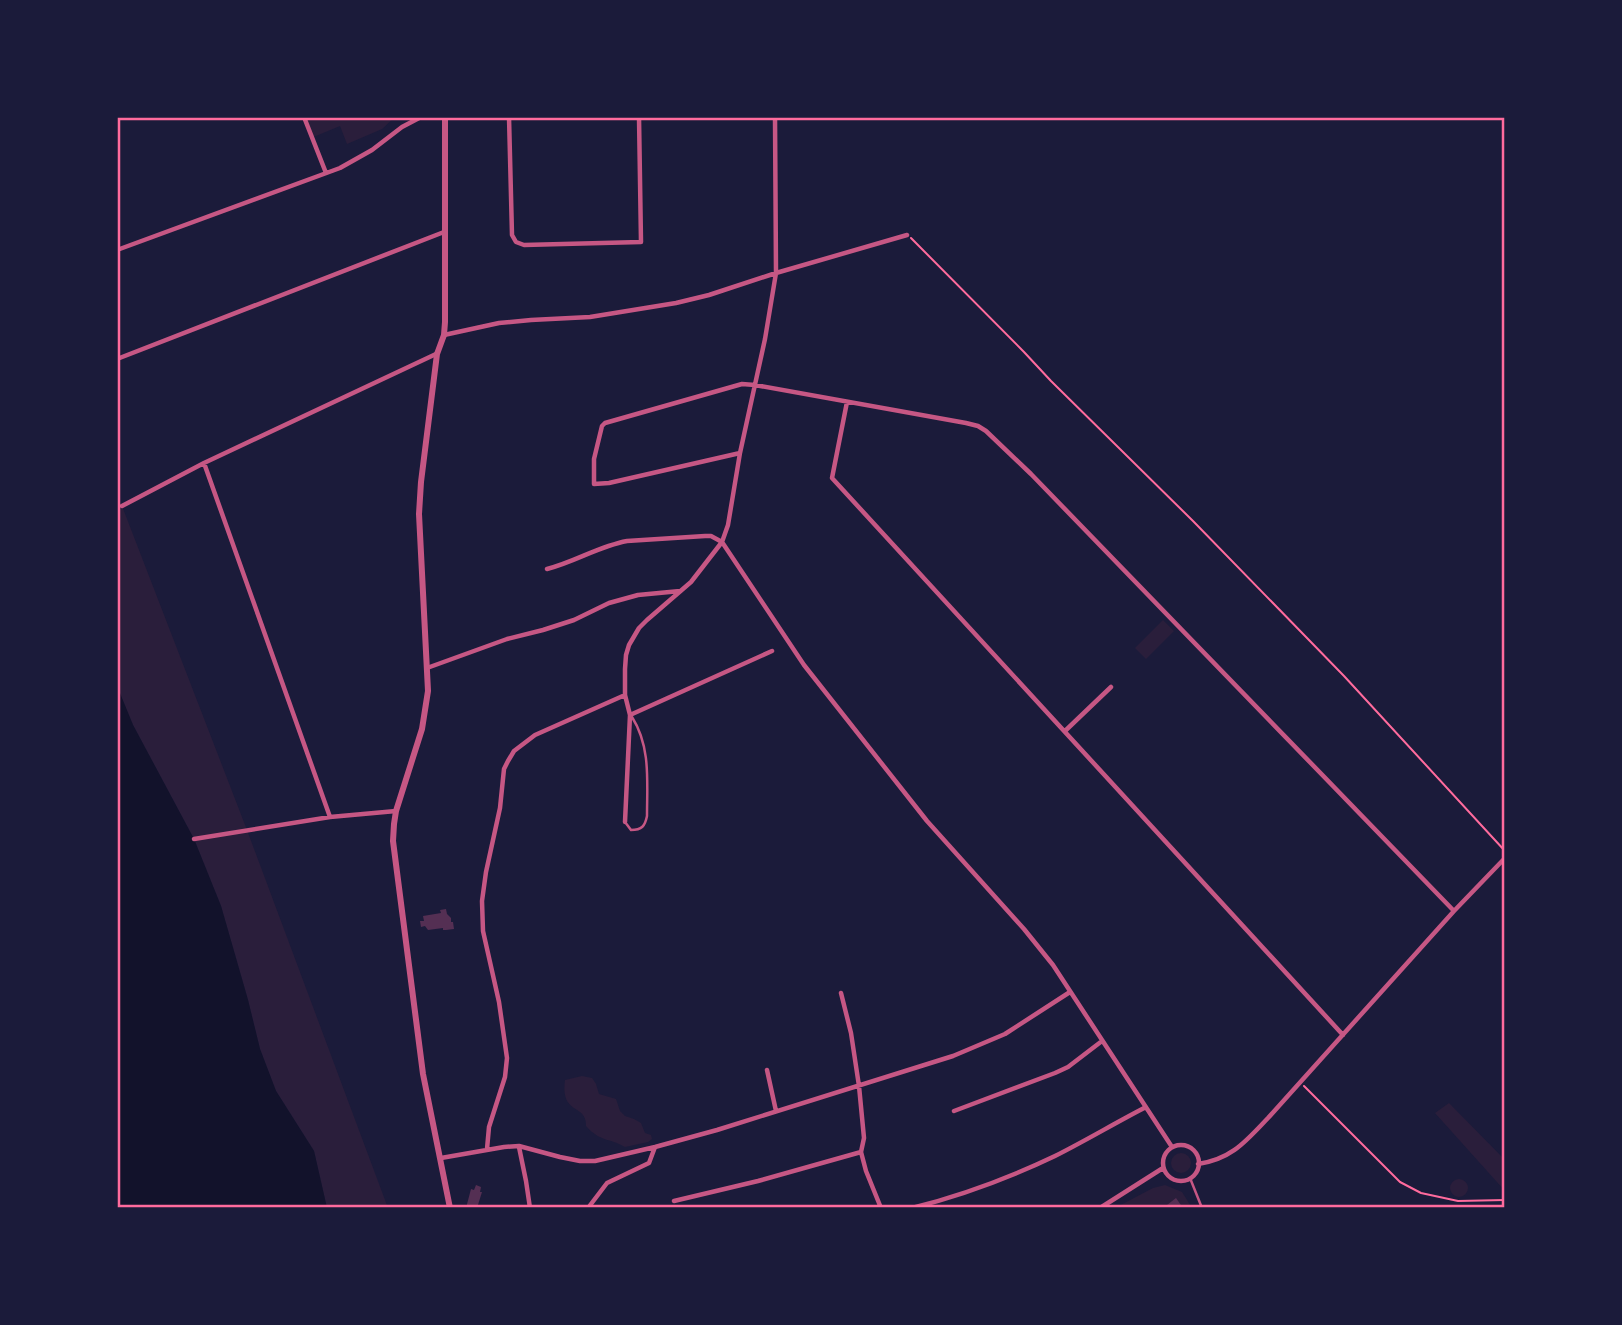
<svg xmlns="http://www.w3.org/2000/svg" width="1622" height="1325" font-family="'Roboto Condensed',sans-serif">
  <style>
    .green { fill: #2a1e3b }
    .water { fill: #12122b }
    .building { fill: #542f53 }
    .lines { fill: none; stroke-linecap: round; stroke-linejoin: round }
    .path { stroke: #ff6b9d; stroke-width: 2 }
    .service { stroke: #c65784; stroke-width: 2.5 }
    .minor { stroke: #c65784; stroke-width: 4.5 }
    .tertiary { stroke: #c65784; stroke-width: 6 }
    .neatline { fill: none; stroke: #ff6b9d; stroke-width: 2.5 }
  </style>
  <rect width="100%" height="100%" fill="#1b1b3a"/>
  <!-- green -->
  <path class="green" d="M 304,117 L 395,117 L 382,129 L 347,144 L 340,126 L 311,138 Z
    M 117,498 L 122,506 L 247,830 L 388,1208 L 327,1208 L 314,1151 L 276,1091 L 260,1049 L 248,1000 L 221,906 L 194,839 L 133,725 L 117,686 Z
    M 1163,620 L 1174,631 L 1146,659 L 1135,648 Z
    M 582,1076 L 592,1078 L 596,1084 L 599,1094 L 616,1099 L 620,1111 L 625,1116 L 634,1119 L 641,1123 L 645,1133 L 651,1135 L 652,1139 L 648,1142 L 625,1147 C 610,1138 600,1142 586,1126 C 587,1103 560,1116 565,1080 Z
    M 1449,1103 L 1505,1160 L 1505,1191 L 1435,1113 Z
    M1171 1163a10 10 0 1 1 20 0a10 10 0 1 1-20 0Z
    M1450 1188a9 9 0 1 1 18 0a9 9 0 1 1-18 0Z
    M 1165,1185 L 1182,1192 L 1192,1208 L 1115,1208 L 1153,1188 Z"/>
  <!-- water -->
  <path class="water" d="M 117,686 L 133,725 L 194,839 L 221,906 L 248,1000 L 260,1049 L 276,1091 L 314,1151 L 327,1208 L 117,1208 Z"/>
  <!-- building -->
  <path class="building" d="M 446,909 L 447,914 L 451,918 L 451,922 L 453,922 L 454,929 L 446,930 L 443,930 L 443,928 L 428,930 L 425,926 L 421,927 L 420,921 L 424,921 L 423,916 L 441,913 L 440,910 Z
    M 476,1185 L 481,1187 L 480,1192 L 482,1192 L 477,1208 L 466,1208 L 471,1189 L 474,1190 Z
    M 1176,1198 L 1183,1208 L 1170,1208 L 1167,1205 Z"/>
  <g class="lines">
    <!-- path -->
    <path class="path" d="M 911,238 L 1024,352 L 1051,381 L 1193,521 L 1344,676 L 1505,851
      M 1304,1086 L 1400,1182 L 1421,1193 L 1458,1201 L 1505,1200"/>
    <!-- service -->
    <path class="service" d="M 625,822 L 631,830 C 642,830 645,826 647,816 C 647,782 651,747 632,717
      M 1190,1178 L 1202,1208"/>
    <!-- minor -->
    <path class="minor" d="M 304,117 L 326,173
      M 509,117 L 512,235 L 516,242 L 524,245 L 641,242 L 639,117
      M 117,250 L 340,168 L 372,150 L 402,127 L 421,117
      M 444,335 L 499,323 L 531,320 L 590,317 L 676,303 L 709,295 L 776,273 L 907,235
      M 117,359 L 444,232
      M 847,402 L 832,478 L 1343,1035
      M 740,453 L 609,483 L 594,484 L 594,459 L 602,426 L 605,423 L 742,384 L 755,385 L 966,423 L 978,426 L 986,431 L 1031,474 L 1454,911
      M 204,463 L 330,817
      M 122,506 L 204,463 L 436,354
      M 547,569 C 575,562 599,546 627,541 L 705,536 L 711,536 L 722,542 L 804,665 L 927,821 L 1024,929 L 1053,965 L 1172,1147
      M 427,668 L 507,639 L 543,630 L 574,620 L 609,603 L 638,595 L 680,591
      M 630,715 L 772,651
      M 1065,731 L 1111,687
      M 625,822 L 630,715 L 625,695 L 625,669 L 626,655 L 629,645 L 639,628 L 647,620 L 691,582 L 722,542 L 728,525 L 740,453 L 765,339 L 776,273 L 775,117
      M 194,839 L 330,817 L 396,811
      M 841,993 L 851,1033 L 859,1086 L 864,1138 L 861,1152 L 866,1171 L 881,1208
      M 767,1070 L 776,1111
      M 954,1111 L 1055,1073 L 1068,1067 L 1102,1041
      M1163 1163a18 18 0 1 1 36 0a18 18 0 1 1-36 0Z
      M 519,1147 L 526,1181 L 530,1208
      M 487,1149 L 489,1127 L 505,1077 L 507,1058 L 499,1002 L 483,931 L 482,901 L 486,872 L 500,808 L 504,769 L 508,761 L 514,751 L 535,735 L 625,695
      M 441,1158 L 504,1147 L 519,1146 L 560,1157 L 580,1161 L 595,1161 L 655,1147 L 717,1130 L 953,1056 L 1005,1034 L 1070,992
      M 1198,1164 C 1232,1159 1246,1141 1268,1118 L 1454,911 L 1505,858
      M 674,1201 L 758,1181 L 861,1152
      M 588,1208 L 607,1183 L 649,1163 L 655,1147
      M 912,1208 C 960,1196 1009,1178 1055,1156 C 1085,1141 1115,1123 1146,1107
      M 1100,1208 L 1163,1168"/>
    <!-- tertiary -->
    <path class="tertiary" d="M 445,117 L 445,322 L 444,335 L 437,354 L 421,482 L 419,514 L 428,691 L 422,729 L 396,811 L 394,824 L 393,841 L 423,1074 L 450,1208"/>
  </g>
  <!-- border -->
  <rect width="1622" height="1325" fill="none" stroke="#1b1b3a" stroke-width="238"/>
  <rect x="119" y="119" width="1384" height="1087" class="neatline"/>
</svg>
